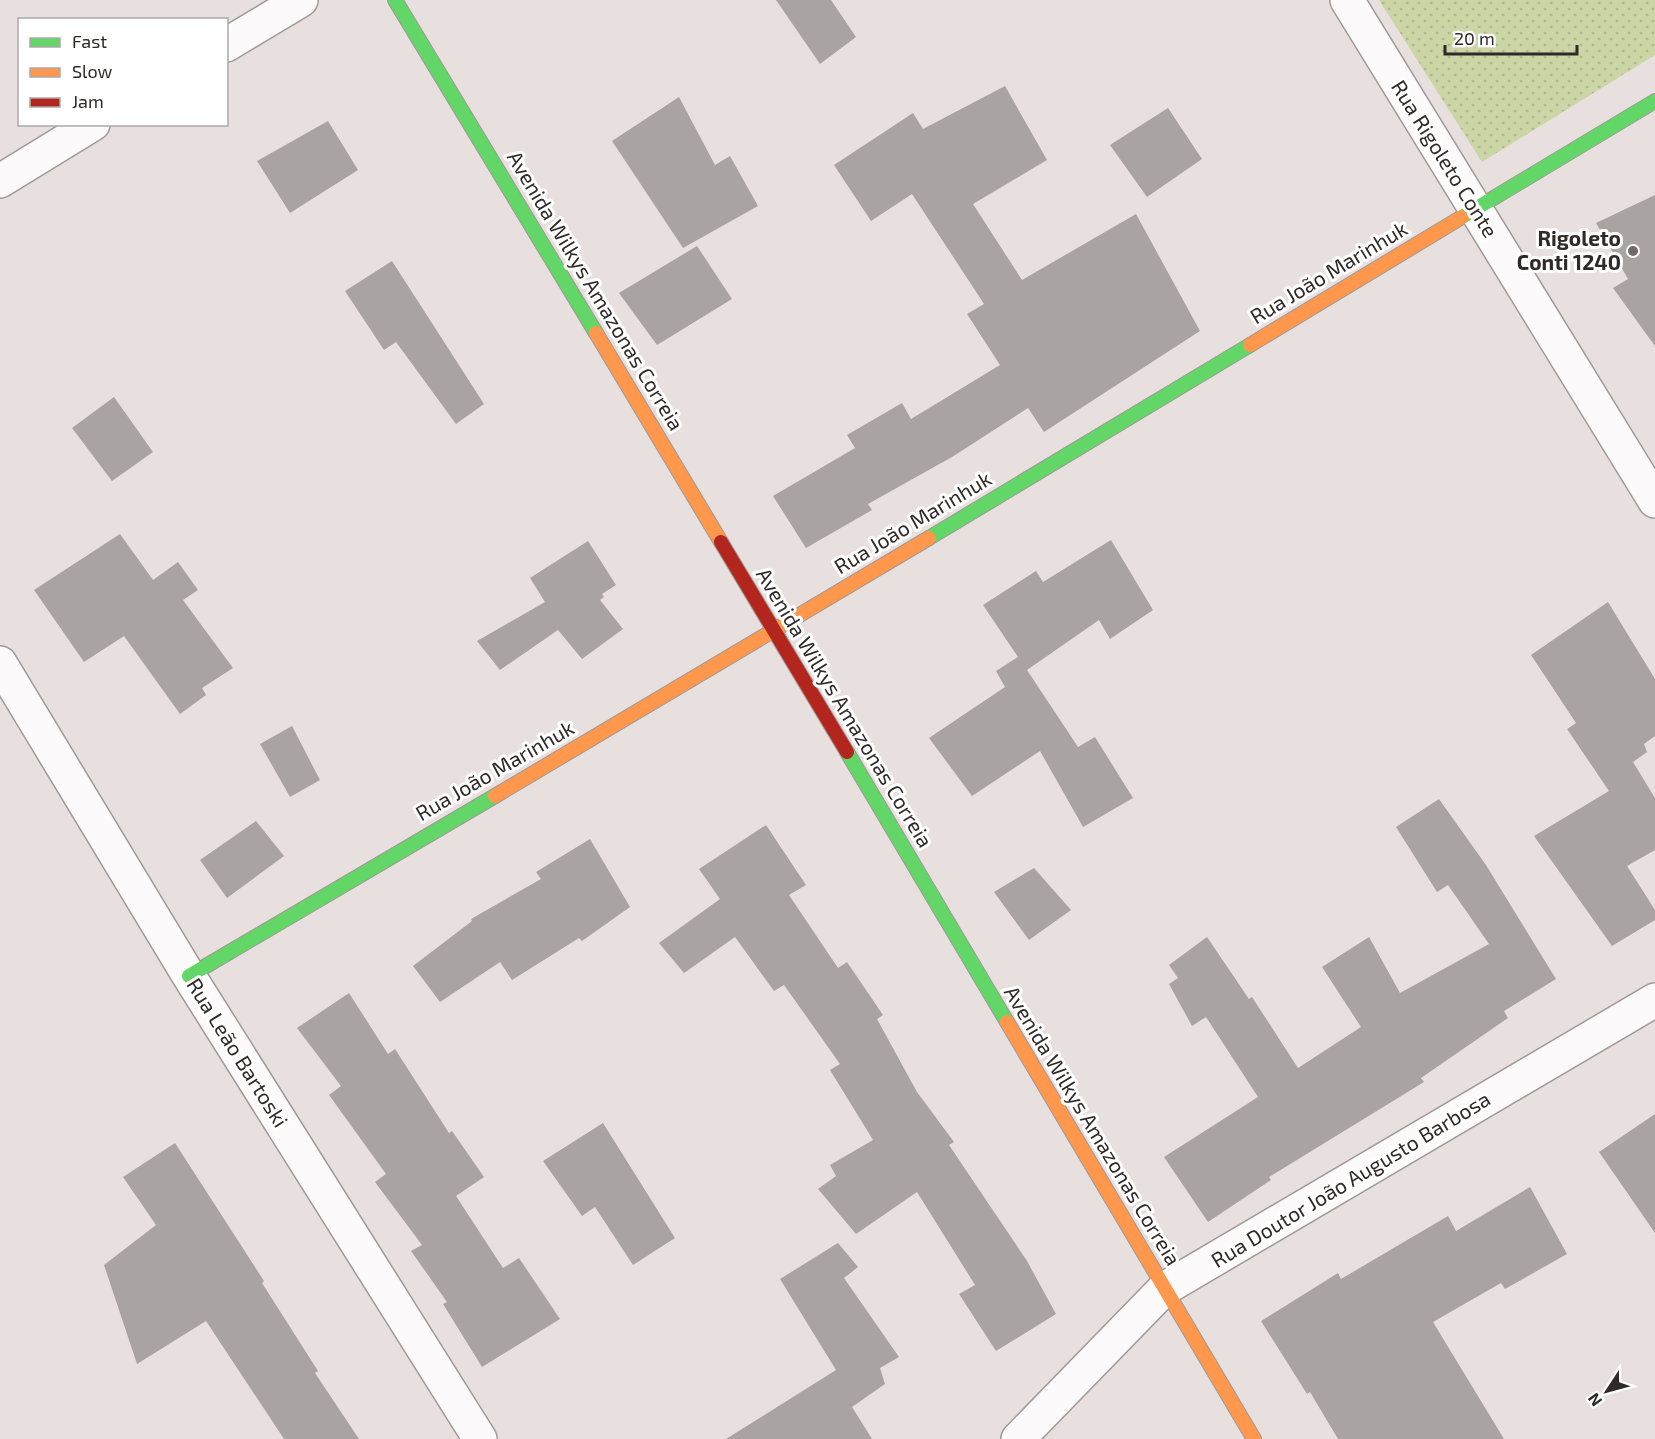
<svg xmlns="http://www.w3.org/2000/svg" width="1655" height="1439" font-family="'Exo 2',sans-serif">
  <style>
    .park { fill: url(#park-dots) }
    .building { fill: #a9a3a1 }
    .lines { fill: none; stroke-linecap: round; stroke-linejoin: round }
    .street-casing { stroke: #9f9a98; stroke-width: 36 }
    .fast-casing { stroke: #9f9a98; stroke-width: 16 }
    .slow-casing { stroke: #9f9a98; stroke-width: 16 }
    .jam-casing { stroke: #9f9a98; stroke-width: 16 }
    .street { stroke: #fcfafa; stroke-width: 33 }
    .fast { stroke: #63d668; stroke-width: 14 }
    .slow { stroke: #ff974d; stroke-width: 14 }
    .jam { stroke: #b3261e; stroke-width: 14 }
    .poi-dot { fill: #706967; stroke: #fff; stroke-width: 2 }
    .labels { text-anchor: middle; stroke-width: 6; stroke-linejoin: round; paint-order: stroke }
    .street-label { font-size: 21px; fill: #2f2927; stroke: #fff }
    .poi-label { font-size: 21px; font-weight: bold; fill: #2f2927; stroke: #fff; text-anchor: end }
  </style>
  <defs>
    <pattern id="park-dots" width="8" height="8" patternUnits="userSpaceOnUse" patternTransform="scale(1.5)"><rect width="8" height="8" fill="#cbd5a6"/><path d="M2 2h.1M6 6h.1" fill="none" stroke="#afb78f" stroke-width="1.8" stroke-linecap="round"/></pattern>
  </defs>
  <rect width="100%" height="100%" fill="#e8e0de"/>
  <!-- park -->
  <path class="park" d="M 1379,0 L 1655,0 L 1655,55 L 1482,162 Z"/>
  <!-- building -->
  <path class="building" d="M 776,0 L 831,0 L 856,37 L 820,64 Z
    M 1005,86 L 1047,160 L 973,204 L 1022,280 L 1136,214 L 1200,331 L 1044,432 L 1028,408 L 952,457 L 868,504 L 872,510 L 806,548 L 773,496 L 855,448 L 847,435 L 902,403 L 911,419 L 1000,365 L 967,314 L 984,304 L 912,194 L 871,221 L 834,165 L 913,113 L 923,129 Z
    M 679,97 L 715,165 L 730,156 L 758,206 L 683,248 L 612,141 Z
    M 1168,108 L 1202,159 L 1147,197 L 1110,145 Z
    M 328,121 L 358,170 L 290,213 L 257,161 Z
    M 1655,195 L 1655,346 L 1613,288 L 1628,279 L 1596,223 Z
    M 697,246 L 732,299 L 657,345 L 619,293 Z
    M 392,261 L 484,404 L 456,424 L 396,342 L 384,350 L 345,291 Z
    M 114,397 L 153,452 L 112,481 L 72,428 Z
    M 120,534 L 153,580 L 178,562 L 198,590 L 183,600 L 233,668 L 202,688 L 206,695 L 180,714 L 124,636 L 84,662 L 34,590 Z
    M 1111,540 L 1153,610 L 1110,639 L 1099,620 L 1027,670 L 1078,747 L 1095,737 L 1133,798 L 1083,827 L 1040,751 L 972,796 L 929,738 L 1005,687 L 996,671 L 1018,657 L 983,605 L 1036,571 L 1043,582 Z
    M 588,541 L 616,585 L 602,594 L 604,597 L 600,600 L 623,629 L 582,659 L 558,630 L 500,670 L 477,641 L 545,602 L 530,578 Z
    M 1608,602 L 1655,679 L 1655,736 L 1644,744 L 1647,752 L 1633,762 L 1655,798 L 1655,850 L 1627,866 L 1655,910 L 1655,920 L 1612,946 L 1534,836 L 1609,791 L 1567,729 L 1576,723 L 1531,655 Z
    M 292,726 L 320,780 L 290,797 L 260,744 Z
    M 1439,799 L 1486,865 L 1556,979 L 1504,1011 L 1508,1018 L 1421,1078 L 1424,1082 L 1269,1177 L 1271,1180 L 1208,1222 L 1164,1157 L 1258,1097 L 1206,1017 L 1192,1026 L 1169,984 L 1178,978 L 1169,965 L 1207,937 L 1249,999 L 1252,997 L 1298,1068 L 1361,1027 L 1322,967 L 1369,937 L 1400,993 L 1489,944 L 1448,885 L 1437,892 L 1396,827 Z
    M 256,821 L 284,856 L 227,898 L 200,860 Z
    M 766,825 L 806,885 L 789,895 L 838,968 L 847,962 L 883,1015 L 877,1019 L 917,1092 L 954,1142 L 949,1145 L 1027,1261 L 1056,1314 L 996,1351 L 959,1294 L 975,1285 L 917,1192 L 856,1234 L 818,1189 L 836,1176 L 830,1165 L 873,1140 L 830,1070 L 840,1064 L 784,985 L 774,991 L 735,937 L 684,973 L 659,943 L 720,899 L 699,869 Z
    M 590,839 L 630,907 L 582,941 L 579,938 L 512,980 L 500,962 L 440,1002 L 413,966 L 472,921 L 471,919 L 541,879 L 536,872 Z
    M 1034,868 L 1071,910 L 1029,940 L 994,892 Z
    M 349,993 L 388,1054 L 395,1049 L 449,1133 L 452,1131 L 484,1177 L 456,1196 L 503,1268 L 519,1258 L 560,1319 L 482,1367 L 443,1304 L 447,1302 L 411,1251 L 422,1245 L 375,1182 L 386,1174 L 329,1095 L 341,1086 L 297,1028 Z
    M 1655,1114 L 1655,1233 L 1599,1152 Z
    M 603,1123 L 675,1238 L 633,1265 L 595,1207 L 582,1216 L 543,1161 Z
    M 175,1143 L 264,1281 L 262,1283 L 318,1371 L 315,1373 L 359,1439 L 284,1439 L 206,1321 L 137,1364 L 104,1265 L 156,1225 L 123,1177 Z
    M 1530,1187 L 1567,1254 L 1505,1289 L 1501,1283 L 1433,1322 L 1504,1439 L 1338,1439 L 1310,1392 L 1307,1394 L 1261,1321 L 1338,1273 L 1341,1279 L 1448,1216 L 1456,1231 Z
    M 838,1243 L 858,1267 L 844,1278 L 899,1357 L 880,1368 L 885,1384 L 852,1407 L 872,1439 L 726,1439 L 836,1370 L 780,1279 Z"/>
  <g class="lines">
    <defs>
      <path id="street" d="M 1347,0 L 1655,501
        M 226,45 L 301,0
        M 0,181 L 93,124
        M 0,663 L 189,976 L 480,1439
        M 1018,1439 L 1164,1289 L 1655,1000"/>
      <path id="fast" d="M 395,0 L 596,333
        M 1462,217 L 1655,101
        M 929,538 L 1250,345
        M 847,752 L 1007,1022
        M 189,976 L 495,796"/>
      <path id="slow" d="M 596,333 L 721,542
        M 1250,345 L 1462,217
        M 495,796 L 929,538
        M 1007,1022 L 1254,1439"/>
      <path id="jam" d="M 721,542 L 847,752"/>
    </defs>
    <!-- street casing -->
    <use href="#street" class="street-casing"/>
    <!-- fast casing -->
    <use href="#fast" class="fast-casing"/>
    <!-- slow casing -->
    <use href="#slow" class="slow-casing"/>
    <!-- jam casing -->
    <use href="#jam" class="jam-casing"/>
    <!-- street -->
    <use href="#street" class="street"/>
    <!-- fast -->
    <use href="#fast" class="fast"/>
    <!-- slow -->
    <use href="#slow" class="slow"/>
    <!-- jam -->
    <use href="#jam" class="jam"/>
  </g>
  <!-- markers -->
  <circle class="poi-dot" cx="1633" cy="251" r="6"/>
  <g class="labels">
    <!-- street labels -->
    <g class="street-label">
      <text transform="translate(1444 159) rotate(58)" y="7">Rua Rigoleto Conte</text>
      <text transform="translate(1329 273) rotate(-31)" y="7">Rua João Marinhuk</text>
      <text transform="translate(595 291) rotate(59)" y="7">Avenida Wilkys Amazonas Correia</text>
      <text transform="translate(913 523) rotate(-31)" y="7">Rua João Marinhuk</text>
      <text transform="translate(844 708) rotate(59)" y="7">Avenida Wilkys Amazonas Correia</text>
      <text transform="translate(495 771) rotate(-30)" y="7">Rua João Marinhuk</text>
      <text transform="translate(237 1053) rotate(58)" y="7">Rua Leão Bartoski</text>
      <text transform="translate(1092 1126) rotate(59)" y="7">Avenida Wilkys Amazonas Correia</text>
      <text transform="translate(1351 1180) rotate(-31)" y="7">Rua Doutor João Augusto Barbosa</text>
    </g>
    <!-- poi labels -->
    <g class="poi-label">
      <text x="1621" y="246">Rigoleto<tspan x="1621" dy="24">Conti 1240</tspan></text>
    </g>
  </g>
  <!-- legend -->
  <rect x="18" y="18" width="210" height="108" fill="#ffffff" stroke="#aca9a9" stroke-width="1.5"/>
  <rect x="30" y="38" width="30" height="9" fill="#63d668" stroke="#aca9a9" stroke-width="1.5"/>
  <text x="72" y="48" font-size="18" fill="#2f2927">Fast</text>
  <rect x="30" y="68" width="30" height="9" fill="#ff974d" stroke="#aca9a9" stroke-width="1.5"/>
  <text x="72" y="78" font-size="18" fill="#2f2927">Slow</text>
  <rect x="30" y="98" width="30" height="9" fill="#b3261e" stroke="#aca9a9" stroke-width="1.5"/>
  <text x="72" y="108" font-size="18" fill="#2f2927">Jam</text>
  <!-- north arrow -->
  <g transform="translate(1607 1391) rotate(234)" stroke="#ffffff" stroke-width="4.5" paint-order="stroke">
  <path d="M0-4.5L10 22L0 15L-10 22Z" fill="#2f2927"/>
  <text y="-9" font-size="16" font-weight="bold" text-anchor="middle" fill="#2f2927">N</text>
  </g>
  <!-- scale -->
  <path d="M1445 45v9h132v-9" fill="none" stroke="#2f2927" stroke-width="3"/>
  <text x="1454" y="45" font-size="18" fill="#2f2927" stroke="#ffffff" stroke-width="4.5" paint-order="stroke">20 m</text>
</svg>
